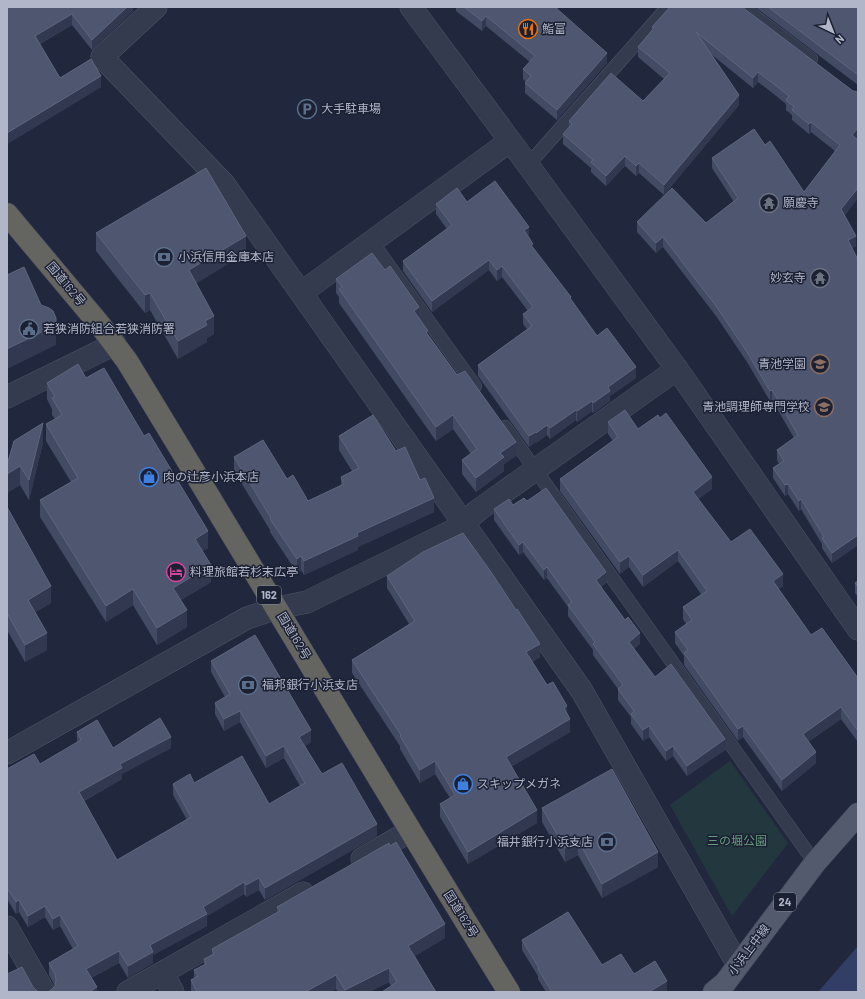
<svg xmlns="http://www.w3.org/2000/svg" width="865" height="999" font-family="Barlow,'Noto Sans JP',sans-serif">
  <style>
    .green { fill: #23373f }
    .water { fill: #323e65 }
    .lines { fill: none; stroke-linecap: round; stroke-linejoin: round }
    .service-casing { stroke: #4d5366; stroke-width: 14 }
    .minor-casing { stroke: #4d5366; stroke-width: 23 }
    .tertiary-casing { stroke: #4d5366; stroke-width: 23 }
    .primary-casing { stroke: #3e4457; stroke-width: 23 }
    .trunk-casing { stroke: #3d4356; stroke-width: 23 }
    .service { stroke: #353b4e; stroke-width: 13 }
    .minor { stroke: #353b4e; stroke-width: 22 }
    .tertiary { stroke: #353b4e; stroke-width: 22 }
    .primary { stroke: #535a6e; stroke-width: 22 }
    .trunk { stroke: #646460; stroke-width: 22 }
    .wall { fill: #434a64 }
    .shaded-wall { fill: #313850 }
    .building { fill: #4f566f; stroke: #5e657d }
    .labels { text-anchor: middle; stroke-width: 3; stroke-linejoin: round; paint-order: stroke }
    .shield { fill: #1b2033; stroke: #84899c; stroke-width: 1 }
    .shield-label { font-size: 11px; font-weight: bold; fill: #b1b6c9 }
    .poi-label { font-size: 12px; fill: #b1b6c9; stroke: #1b2033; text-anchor: start }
    .street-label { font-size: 12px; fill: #b1b6c9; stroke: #1b2033 }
    .park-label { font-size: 12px; fill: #669c7c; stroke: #1b2033 }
  </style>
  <rect width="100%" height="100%" fill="#21283e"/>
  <!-- green -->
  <path class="green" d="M 730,761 L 788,843 L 732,916 L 670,805 Z"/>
  <!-- water -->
  <path class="water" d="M 858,946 L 858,992 L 818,992 Z"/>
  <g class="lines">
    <defs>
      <path id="service" d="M 742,7 L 811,59
        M 528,165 L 668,7
        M 372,242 L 475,386
        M 505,427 L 815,863"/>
      <path id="minor" d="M 156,7 L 102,57 L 224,184 L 582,691 L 738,965
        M 301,293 L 510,141
        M 7,397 L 115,344
        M 7,753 L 247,618 L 277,608 L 307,602 L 454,530 L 480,509 L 677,369
        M 362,859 L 410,831
        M 7,927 L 44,992
        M 163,973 L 173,992
        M 128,992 L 303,893"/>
      <path id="tertiary" d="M 411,7 L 528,165 L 677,369 L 858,629"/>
      <path id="primary" d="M 714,992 L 725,983 L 815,863 L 858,814"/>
      <path id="trunk" d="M 7,214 L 100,325 L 127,361 C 255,571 380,783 509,992"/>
    </defs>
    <!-- service casing -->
    <use href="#service" class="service-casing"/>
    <!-- minor casing -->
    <use href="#minor" class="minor-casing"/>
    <!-- tertiary casing -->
    <use href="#tertiary" class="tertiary-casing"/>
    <!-- primary casing -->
    <use href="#primary" class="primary-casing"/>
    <!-- trunk casing -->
    <use href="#trunk" class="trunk-casing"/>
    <!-- service -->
    <use href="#service" class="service"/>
    <!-- minor -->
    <use href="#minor" class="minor"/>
    <!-- tertiary -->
    <use href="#tertiary" class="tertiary"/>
    <!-- primary -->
    <use href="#primary" class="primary"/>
    <!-- trunk -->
    <use href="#trunk" class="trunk"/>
  </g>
  <!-- wall -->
  <path class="wall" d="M 7,7 L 133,7 L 133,11 L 92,50 L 72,25 L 40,44 L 60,78 L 101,87 L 7,144 Z
    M 456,7 L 558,7 L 558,10 L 607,63 L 557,120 L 525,93 L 525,83 L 526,82 L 523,79 L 523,69 L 530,62 L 486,26 L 482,31 L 456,11 Z
    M 670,7 L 853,91 L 858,92 L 858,138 L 857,139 L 858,198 L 845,215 L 856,246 L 852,248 L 858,260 L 858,545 L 832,563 L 822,548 L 822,544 L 801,509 L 799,511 L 788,494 L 785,496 L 773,478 L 773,468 L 779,464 L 777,460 L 777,450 L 794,438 L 772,400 L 770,401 L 747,362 L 716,316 L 663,247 L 656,253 L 637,232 L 637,222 L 706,223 L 734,202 L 712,168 L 712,158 L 765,145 L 804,192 L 835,151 L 811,132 L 809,134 L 792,120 L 792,115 L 786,110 L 786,104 L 775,95 L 758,82 L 753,88 L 711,54 L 739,105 L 664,195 L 639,173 L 636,176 L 625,166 L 606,186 L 591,172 L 591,168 L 563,144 L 563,134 L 569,128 L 569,121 L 643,101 L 664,79 L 638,57 L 638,47 L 652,30 L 652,27 Z
    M 755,7 L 858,7 L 858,85 Z
    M 467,202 L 529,237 L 533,248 L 597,336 L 636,378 L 610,396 L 610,401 L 593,413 L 592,411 L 577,422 L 576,420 L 550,439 L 547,435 L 536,443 L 536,442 L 529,447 L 478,376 L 478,365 L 527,329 L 523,324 L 523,314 L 528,311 L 502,277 L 497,281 L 489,270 L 432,312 L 403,271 L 403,261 L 447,229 L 436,214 L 436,204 Z
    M 96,233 L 246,253 L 196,283 L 214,334 L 207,338 L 207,342 L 178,359 L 150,310 L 145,313 L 96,251 Z
    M 336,279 L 419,318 L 428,335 L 516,456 L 504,464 L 504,471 L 476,492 L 462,474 L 462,460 L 471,454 L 453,429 L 436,441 L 339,303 L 339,297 L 336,293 Z
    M 86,378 L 208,548 L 202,551 L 211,582 L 181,600 L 187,627 L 157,645 L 133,605 L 106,622 L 40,517 L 40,500 L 71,482 L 46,441 L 46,424 L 55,419 L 52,415 L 52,409 L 47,399 L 47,383 Z
    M 608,422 L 638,429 L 712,489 L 698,499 L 731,542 L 783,586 L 778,589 L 811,635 L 858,678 L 858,742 L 841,719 L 808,742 L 816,763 L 782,791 L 743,737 L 738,741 L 684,665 L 684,656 L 675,643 L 675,632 L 686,624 L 683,619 L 683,607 L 701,594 L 678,561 L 643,587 L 629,567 L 620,574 L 560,491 L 560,479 L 613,441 L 608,434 Z
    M 339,436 L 434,512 L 358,547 L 358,550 L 304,575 L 301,570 L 297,573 L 270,532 L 270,530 L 234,471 L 234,457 L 308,501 L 341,485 L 341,477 L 352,471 L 339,450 Z
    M 43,443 L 29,500 L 20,485 L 7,493 L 7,465 Z
    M 527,501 L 606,583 L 601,587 L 640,644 L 634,649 L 655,677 L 725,750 L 687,776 L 673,756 L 666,761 L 649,737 L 643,741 L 631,724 L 631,717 L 618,700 L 618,689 L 593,655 L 593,650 L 568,616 L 568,607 L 547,578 L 544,580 L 523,552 L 519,555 L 494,520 L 494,509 L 513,505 Z
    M 7,507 L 51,603 L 35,612 L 47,650 L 25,662 L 7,630 Z
    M 387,576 L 540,657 L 532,662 L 547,685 L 567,714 L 570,732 L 511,767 L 537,823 L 468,864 L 440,817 L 440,804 L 450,798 L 435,774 L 420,783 L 400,749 L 400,746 L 352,673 L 352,660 L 409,624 L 387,588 Z
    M 858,581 L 858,597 L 855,593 L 855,583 Z
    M 211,661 L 311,742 L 305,746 L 322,774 L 377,836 L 265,900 L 259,890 L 246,897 L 244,894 L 207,916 L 207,926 L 153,955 L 153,963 L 128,978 L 119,963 L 91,978 L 97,992 L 47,992 L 50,991 L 55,986 L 49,975 L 49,963 L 73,949 L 60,926 L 53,930 L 45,917 L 28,927 L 19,912 L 16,914 L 7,899 L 7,769 L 40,764 L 77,742 L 77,732 L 113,748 L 171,748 L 122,774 L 122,779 L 84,801 L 117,860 L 187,820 L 173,795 L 173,784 L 194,783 L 269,804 L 300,786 L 284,758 L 266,768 L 240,722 L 224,731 L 215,714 L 215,703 L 225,697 L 211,672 Z
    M 542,808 L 658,867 L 602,898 L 578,855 L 565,862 L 542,822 Z
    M 277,907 L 445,938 L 415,956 L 436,992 L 391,986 L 389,982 L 369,992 L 338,992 L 336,989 L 331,992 L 191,992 L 191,980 L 194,978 L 194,970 L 204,965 L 204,959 L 212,955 L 212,949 L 277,912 Z
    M 522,940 L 634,974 L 667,991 L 665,992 L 546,992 L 538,979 L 538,976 L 522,950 Z"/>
  <!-- shaded-wall -->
  <path class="shaded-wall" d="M 127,7 L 133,7 L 133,11 L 92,50 L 92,40 Z
    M 72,14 L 72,25 L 35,46 L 35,36 Z
    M 486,16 L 486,26 L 482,31 L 482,21 Z
    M 607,53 L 607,63 L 557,120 L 557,110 Z
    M 758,72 L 758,82 L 753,88 L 753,78 Z
    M 101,76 L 101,87 L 7,144 L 7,133 Z
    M 739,95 L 739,105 L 664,195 L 664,185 Z
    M 811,122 L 811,132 L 809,134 L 809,124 Z
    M 858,128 L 858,138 L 852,145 L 852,135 Z
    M 625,156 L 625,166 L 606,186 L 606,176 Z
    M 639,163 L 639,173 L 636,176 L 636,166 Z
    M 858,188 L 858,198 L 841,220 L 841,209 Z
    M 529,227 L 529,237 L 524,230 Z
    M 246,236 L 246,253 L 189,288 L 189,270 Z
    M 856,236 L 856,246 L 848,250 L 848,240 Z
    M 663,237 L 663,247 L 656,253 L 656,243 Z
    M 489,260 L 489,270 L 432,312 L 432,301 Z
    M 502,266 L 502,277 L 497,281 L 497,270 Z
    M 150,293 L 150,310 L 145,313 L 145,295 Z
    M 419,307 L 419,321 L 414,311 Z
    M 214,316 L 214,334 L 207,338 L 207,342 L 178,359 L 178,341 L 205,321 Z
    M 56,325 L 56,345 L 7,369 L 7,349 Z
    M 636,367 L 636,378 L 610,396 L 610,401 L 593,413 L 593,403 L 608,387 Z
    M 772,390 L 772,400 L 770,401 L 770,391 Z
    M 592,401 L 592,411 L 577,422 L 577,411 Z
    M 576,410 L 576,420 L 550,439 L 550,428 Z
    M 453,415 L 453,429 L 436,441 L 436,427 Z
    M 43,423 L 43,443 L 29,500 L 29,480 Z
    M 547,425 L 547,435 L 536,443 L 536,433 Z
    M 536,432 L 536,442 L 529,447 L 529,436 Z
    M 516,442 L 516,456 L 504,464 L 504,471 L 476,492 L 476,478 L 500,453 Z
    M 20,466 L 20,485 L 7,493 L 7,474 Z
    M 712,477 L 712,489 L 693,503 L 693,492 Z
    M 788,484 L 788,494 L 785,496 L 785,485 Z
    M 434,498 L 434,512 L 358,547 L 358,550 L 304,575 L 304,561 L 357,533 Z
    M 801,499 L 801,509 L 799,511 L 799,501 Z
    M 208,531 L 208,548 L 195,556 L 195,539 Z
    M 858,535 L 858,545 L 832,563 L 832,553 Z
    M 523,542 L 523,552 L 519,555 L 519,545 Z
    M 678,550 L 678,561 L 643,587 L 643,575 Z
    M 301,556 L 301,570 L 297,573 L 297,559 Z
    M 629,556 L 629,567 L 620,574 L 620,562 Z
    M 211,565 L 211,582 L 173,605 L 173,588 Z
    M 547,567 L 547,578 L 544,580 L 544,570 Z
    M 606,572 L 606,583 L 596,591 L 596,580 Z
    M 783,574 L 783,586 L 773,592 L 773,581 Z
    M 51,586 L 51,603 L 28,617 L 28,600 Z
    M 133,589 L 133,605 L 106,622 L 106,606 Z
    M 187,610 L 187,627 L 157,645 L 157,628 Z
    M 47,633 L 47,650 L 25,662 L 25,645 Z
    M 640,633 L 640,644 L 629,653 L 629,642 Z
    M 540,644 L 540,657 L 526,665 L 526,652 Z
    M 567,706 L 567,719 L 564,708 Z
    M 841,707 L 841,719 L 803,745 L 803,734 Z
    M 240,711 L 240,722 L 224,731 L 224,719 Z
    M 570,719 L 570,732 L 506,770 L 506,757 Z
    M 649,726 L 649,737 L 643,741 L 643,730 Z
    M 743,726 L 743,737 L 738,741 L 738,729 Z
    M 311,730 L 311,742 L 299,749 L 299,737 Z
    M 171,737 L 171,748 L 122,774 L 122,779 L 79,803 L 79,792 L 120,764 Z
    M 725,739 L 725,750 L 687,776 L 687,766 Z
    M 284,746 L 284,758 L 266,768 L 266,756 Z
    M 673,746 L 673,756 L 666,761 L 666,751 Z
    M 816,752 L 816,763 L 782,791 L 782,780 Z
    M 435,761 L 435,774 L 420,783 L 420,770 Z
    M 537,810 L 537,823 L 468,864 L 468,852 Z
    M 377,824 L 377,836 L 265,900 L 265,888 Z
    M 578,840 L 578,855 L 565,862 L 565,848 Z
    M 658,852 L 658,867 L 602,898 L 602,884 Z
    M 259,878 L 259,890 L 246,897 L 246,885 Z
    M 244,882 L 244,894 L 207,916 L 207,926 L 153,955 L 153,963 L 128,978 L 128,966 L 150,945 L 203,907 Z
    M 19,900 L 19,912 L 16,914 L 16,902 Z
    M 45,906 L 45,917 L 28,927 L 28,916 Z
    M 60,915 L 60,926 L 53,930 L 53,919 Z
    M 445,924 L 445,938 L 408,960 L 408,946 Z
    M 119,951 L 119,963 L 86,980 L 86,969 Z
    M 389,968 L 389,982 L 369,992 L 345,992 L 345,990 Z
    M 336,975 L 336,989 L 331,992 L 305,992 Z
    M 667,981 L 667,991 L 665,992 L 649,992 Z
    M 97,987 L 97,992 L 89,992 Z"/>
  <!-- building -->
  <path class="building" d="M 7,7 L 127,7 L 92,40 L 72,14 L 35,36 L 60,78 L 91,59 L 101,76 L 7,133 Z
    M 464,7 L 557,7 L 556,8 L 607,53 L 557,110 L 525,83 L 531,76 L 523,69 L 535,56 L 486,16 L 482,21 Z
    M 670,7 L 742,7 L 853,91 L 858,92 L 858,128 L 852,135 L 858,140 L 858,188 L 841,209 L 856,236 L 848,240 L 858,260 L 858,535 L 832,553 L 822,538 L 824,537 L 801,499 L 799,501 L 788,484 L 785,485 L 773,468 L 784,461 L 777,450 L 798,435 L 772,390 L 770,391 L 747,352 L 716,306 L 663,237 L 656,243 L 637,222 L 672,188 L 706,223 L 738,198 L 712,158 L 754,129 L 765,145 L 770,141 L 804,192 L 840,145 L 811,122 L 809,124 L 792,110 L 794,107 L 786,100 L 789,96 L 775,85 L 758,72 L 753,78 L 696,32 L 739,95 L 664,185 L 639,163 L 636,166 L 625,156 L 606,176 L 591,162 L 593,160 L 563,134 L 572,124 L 569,121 L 611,73 L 643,101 L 670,73 L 638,47 L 654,28 L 652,27 Z
    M 768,7 L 858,7 L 858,75 Z
    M 206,168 L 246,236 L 189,270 L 214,316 L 205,321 L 207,325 L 178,341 L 150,293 L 145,295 L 96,233 Z
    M 495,181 L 529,227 L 524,230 L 533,244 L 531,245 L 571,297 L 570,298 L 597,336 L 607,328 L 636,367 L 608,387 L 610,391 L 593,403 L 592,401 L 577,411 L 576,410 L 550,428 L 547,425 L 536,433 L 536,432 L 529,436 L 478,365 L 532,326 L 523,314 L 533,307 L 502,266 L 497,270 L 489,260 L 432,301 L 403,261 L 452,225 L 436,204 L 457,188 L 467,202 Z
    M 372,253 L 385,270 L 390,266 L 419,307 L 414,311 L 428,331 L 426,332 L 457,375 L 465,371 L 516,442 L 500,453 L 504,457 L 476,478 L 462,460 L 477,449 L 453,415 L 436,427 L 339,289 L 342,287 L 336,279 Z
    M 24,267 L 41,305 L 49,308 L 53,311 L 56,318 L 56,325 L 7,349 L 7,275 Z
    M 78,364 L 86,378 L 104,368 L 144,436 L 149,433 L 208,531 L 195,539 L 211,565 L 173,588 L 187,610 L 157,628 L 133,589 L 106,606 L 40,500 L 78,478 L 46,424 L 62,415 L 52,398 L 55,397 L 47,383 Z
    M 625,410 L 638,429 L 658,415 L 660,418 L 666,413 L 712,477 L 693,492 L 731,542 L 750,529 L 783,574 L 773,581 L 811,635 L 822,628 L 858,678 L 858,731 L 841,707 L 803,734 L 816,752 L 782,780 L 743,726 L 738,729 L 684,653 L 688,650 L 675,632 L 692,620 L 683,607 L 707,591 L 678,550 L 643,575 L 629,556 L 620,562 L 560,479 L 618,437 L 608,422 Z
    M 373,415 L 396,451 L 405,447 L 420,480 L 425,478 L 434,498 L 357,533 L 358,536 L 304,561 L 301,556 L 297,559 L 270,519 L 271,518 L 234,457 L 263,440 L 287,479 L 293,475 L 308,501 L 344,484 L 341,477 L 359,468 L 339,436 Z
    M 43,423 L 29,480 L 20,466 L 7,474 L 7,465 L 14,441 Z
    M 546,488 L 606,572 L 596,580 L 625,620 L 628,617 L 640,633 L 629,642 L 655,677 L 671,664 L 725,739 L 687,766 L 673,746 L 666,751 L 649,726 L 643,730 L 631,714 L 634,711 L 618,689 L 623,685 L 593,644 L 595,642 L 568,605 L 572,602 L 547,567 L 544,570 L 523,542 L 519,545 L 494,509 L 509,499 L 513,505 L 524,498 L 527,501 Z
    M 7,507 L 51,586 L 28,600 L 47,633 L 25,645 L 7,613 Z
    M 463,533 L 491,572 L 516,610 L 517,609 L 540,644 L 526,652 L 547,685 L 553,682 L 567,706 L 564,708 L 570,719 L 506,757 L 537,810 L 468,852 L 440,804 L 455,795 L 435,761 L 420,770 L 400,736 L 401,735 L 352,660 L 415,621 L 387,576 L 423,552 Z
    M 858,581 L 858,587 L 855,583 Z
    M 255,635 L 311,730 L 299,737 L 322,774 L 342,763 L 377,824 L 265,888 L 259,878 L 246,885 L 244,882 L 203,907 L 207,914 L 150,945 L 153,952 L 128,966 L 119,951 L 86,969 L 97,987 L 89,992 L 57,992 L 53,991 L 53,992 L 47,992 L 50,991 L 55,986 L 56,980 L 55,974 L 49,963 L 78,946 L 60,915 L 53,919 L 45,906 L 28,916 L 19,900 L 16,902 L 7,888 L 7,769 L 34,754 L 40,764 L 81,740 L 77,732 L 97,720 L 113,748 L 160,718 L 171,737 L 120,764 L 122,768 L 79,792 L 117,860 L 191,817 L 173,784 L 190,774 L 194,783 L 242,756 L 269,804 L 305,783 L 284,746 L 266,756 L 240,711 L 224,719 L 215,703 L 230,694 L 211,661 Z
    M 612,769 L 658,852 L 602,884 L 578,840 L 565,848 L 542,808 Z
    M 396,842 L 445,924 L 408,946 L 436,992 L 382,992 L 397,982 L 389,968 L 345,990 L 336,975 L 305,992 L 197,992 L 191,980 L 198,976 L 194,970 L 206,964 L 204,959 L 214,954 L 212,949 L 280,911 L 277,907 L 389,843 L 390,846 Z
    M 568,912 L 602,965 L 621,954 L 634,974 L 655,961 L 667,981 L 649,992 L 552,992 L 538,969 L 539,968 L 522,940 Z
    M 22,967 L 33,987 L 37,991 L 40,992 L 7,992 L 7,974 Z"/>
  <!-- icons -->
  <defs>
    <symbol id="restaurant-ring" viewBox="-11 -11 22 22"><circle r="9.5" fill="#1b2033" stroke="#e8710a" stroke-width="1.5"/><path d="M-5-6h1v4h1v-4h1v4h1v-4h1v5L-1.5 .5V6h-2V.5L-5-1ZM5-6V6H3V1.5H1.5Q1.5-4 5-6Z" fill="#e8710a"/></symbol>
    <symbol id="parking-ring" viewBox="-11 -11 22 22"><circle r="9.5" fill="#1b2033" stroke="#5c6f8a" stroke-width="1.5"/><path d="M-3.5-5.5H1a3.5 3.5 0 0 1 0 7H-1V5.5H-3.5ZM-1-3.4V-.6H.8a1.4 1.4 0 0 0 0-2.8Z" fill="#5c6f8a"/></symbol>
    <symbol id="temple-ring" viewBox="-11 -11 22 22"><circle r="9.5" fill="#1b2033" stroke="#6b7280" stroke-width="1.5"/><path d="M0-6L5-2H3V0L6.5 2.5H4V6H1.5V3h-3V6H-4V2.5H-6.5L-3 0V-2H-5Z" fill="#6b7280"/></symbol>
    <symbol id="bank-ring" viewBox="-11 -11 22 22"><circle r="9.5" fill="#1b2033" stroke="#5c6f8a" stroke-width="1.5"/><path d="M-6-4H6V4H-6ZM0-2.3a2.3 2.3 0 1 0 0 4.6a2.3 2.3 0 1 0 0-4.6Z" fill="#5c6f8a"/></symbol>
    <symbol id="civic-ring" viewBox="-11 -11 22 22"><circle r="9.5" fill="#1b2033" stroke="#5c6f8a" stroke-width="1.5"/><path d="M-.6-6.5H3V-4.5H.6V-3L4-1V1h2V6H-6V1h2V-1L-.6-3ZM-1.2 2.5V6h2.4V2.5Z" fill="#5c6f8a"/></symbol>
    <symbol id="university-ring" viewBox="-11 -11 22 22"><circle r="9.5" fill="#1b2033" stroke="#8d6e63" stroke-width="1.5"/><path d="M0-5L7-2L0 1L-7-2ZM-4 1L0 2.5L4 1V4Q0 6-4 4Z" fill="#8d6e63"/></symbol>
    <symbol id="shop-ring" viewBox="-11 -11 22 22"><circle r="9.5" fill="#1b2033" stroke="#3f7fe0" stroke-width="1.5"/><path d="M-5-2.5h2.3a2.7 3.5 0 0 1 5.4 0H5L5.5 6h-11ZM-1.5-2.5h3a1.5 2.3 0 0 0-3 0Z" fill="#3f7fe0"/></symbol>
    <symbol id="hotel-ring" viewBox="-11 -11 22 22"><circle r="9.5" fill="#1b2033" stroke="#d1479c" stroke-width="1.5"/><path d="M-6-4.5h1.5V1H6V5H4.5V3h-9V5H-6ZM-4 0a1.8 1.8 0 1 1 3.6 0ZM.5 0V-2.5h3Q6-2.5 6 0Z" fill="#d1479c"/></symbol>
  </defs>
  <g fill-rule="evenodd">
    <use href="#restaurant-ring" x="517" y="18" width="22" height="22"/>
    <use href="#parking-ring" x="296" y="98" width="22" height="22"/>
    <use href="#temple-ring" x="758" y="192" width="22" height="22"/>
    <use href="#bank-ring" x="153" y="246" width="22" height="22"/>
    <use href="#temple-ring" x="809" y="267" width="22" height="22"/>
    <use href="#civic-ring" x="18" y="318" width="22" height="22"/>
    <use href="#university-ring" x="809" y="353" width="22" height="22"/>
    <use href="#university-ring" x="813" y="396" width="22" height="22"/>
    <use href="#shop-ring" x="138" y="466" width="22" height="22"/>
    <use href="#hotel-ring" x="165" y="561" width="22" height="22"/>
    <use href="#bank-ring" x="237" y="674" width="22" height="22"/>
    <use href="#shop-ring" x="452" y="773" width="22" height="22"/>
    <use href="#bank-ring" x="596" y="831" width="22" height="22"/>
  </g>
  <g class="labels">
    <!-- shield labels -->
    <g class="shield">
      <rect x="257" y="586" width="24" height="18" rx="3"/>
      <rect x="774" y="893" width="22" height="18" rx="3"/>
    </g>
    <g class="shield-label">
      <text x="269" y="599">162</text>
      <text x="785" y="906">24</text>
    </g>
    <!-- poi labels -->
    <g class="poi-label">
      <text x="542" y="33">鮨富</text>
      <text x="321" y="113">大手駐車場</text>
      <text x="783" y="207">願慶寺</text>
      <text x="178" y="261">小浜信用金庫本店</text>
      <text x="806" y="282" text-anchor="end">妙玄寺</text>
      <text x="43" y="333">若狭消防組合若狭消防署</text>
      <text x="806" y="368" text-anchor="end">青池学園</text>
      <text x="810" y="411" text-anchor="end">青池調理師専門学校</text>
      <text x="163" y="481">肉の辻彦小浜本店</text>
      <text x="190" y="576">料理旅館若杉末広亭</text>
      <text x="262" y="689">福邦銀行小浜支店</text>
      <text x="477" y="788">スキップメガネ</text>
      <text x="593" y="846" text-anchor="end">福井銀行小浜支店</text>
    </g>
    <!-- street labels -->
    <g class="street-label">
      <text transform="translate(66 284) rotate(50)" y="4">国道162号</text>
      <text transform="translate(294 636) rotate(59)" y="4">国道162号</text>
      <text transform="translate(461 914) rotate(58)" y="4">国道162号</text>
      <text transform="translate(749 950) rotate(-53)" y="4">小浜上中線</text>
    </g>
    <!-- park labels -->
    <g class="park-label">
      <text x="737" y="845">三の堀公園</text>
    </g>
  </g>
  <!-- border -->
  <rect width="865" height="999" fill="none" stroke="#b1b6c9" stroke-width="16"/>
  <!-- north arrow -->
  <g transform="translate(833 32) rotate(137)" stroke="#1b2033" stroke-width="3" paint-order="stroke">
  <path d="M0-3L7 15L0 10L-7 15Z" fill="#b1b6c9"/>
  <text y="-6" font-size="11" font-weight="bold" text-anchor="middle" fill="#b1b6c9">N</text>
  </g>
</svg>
